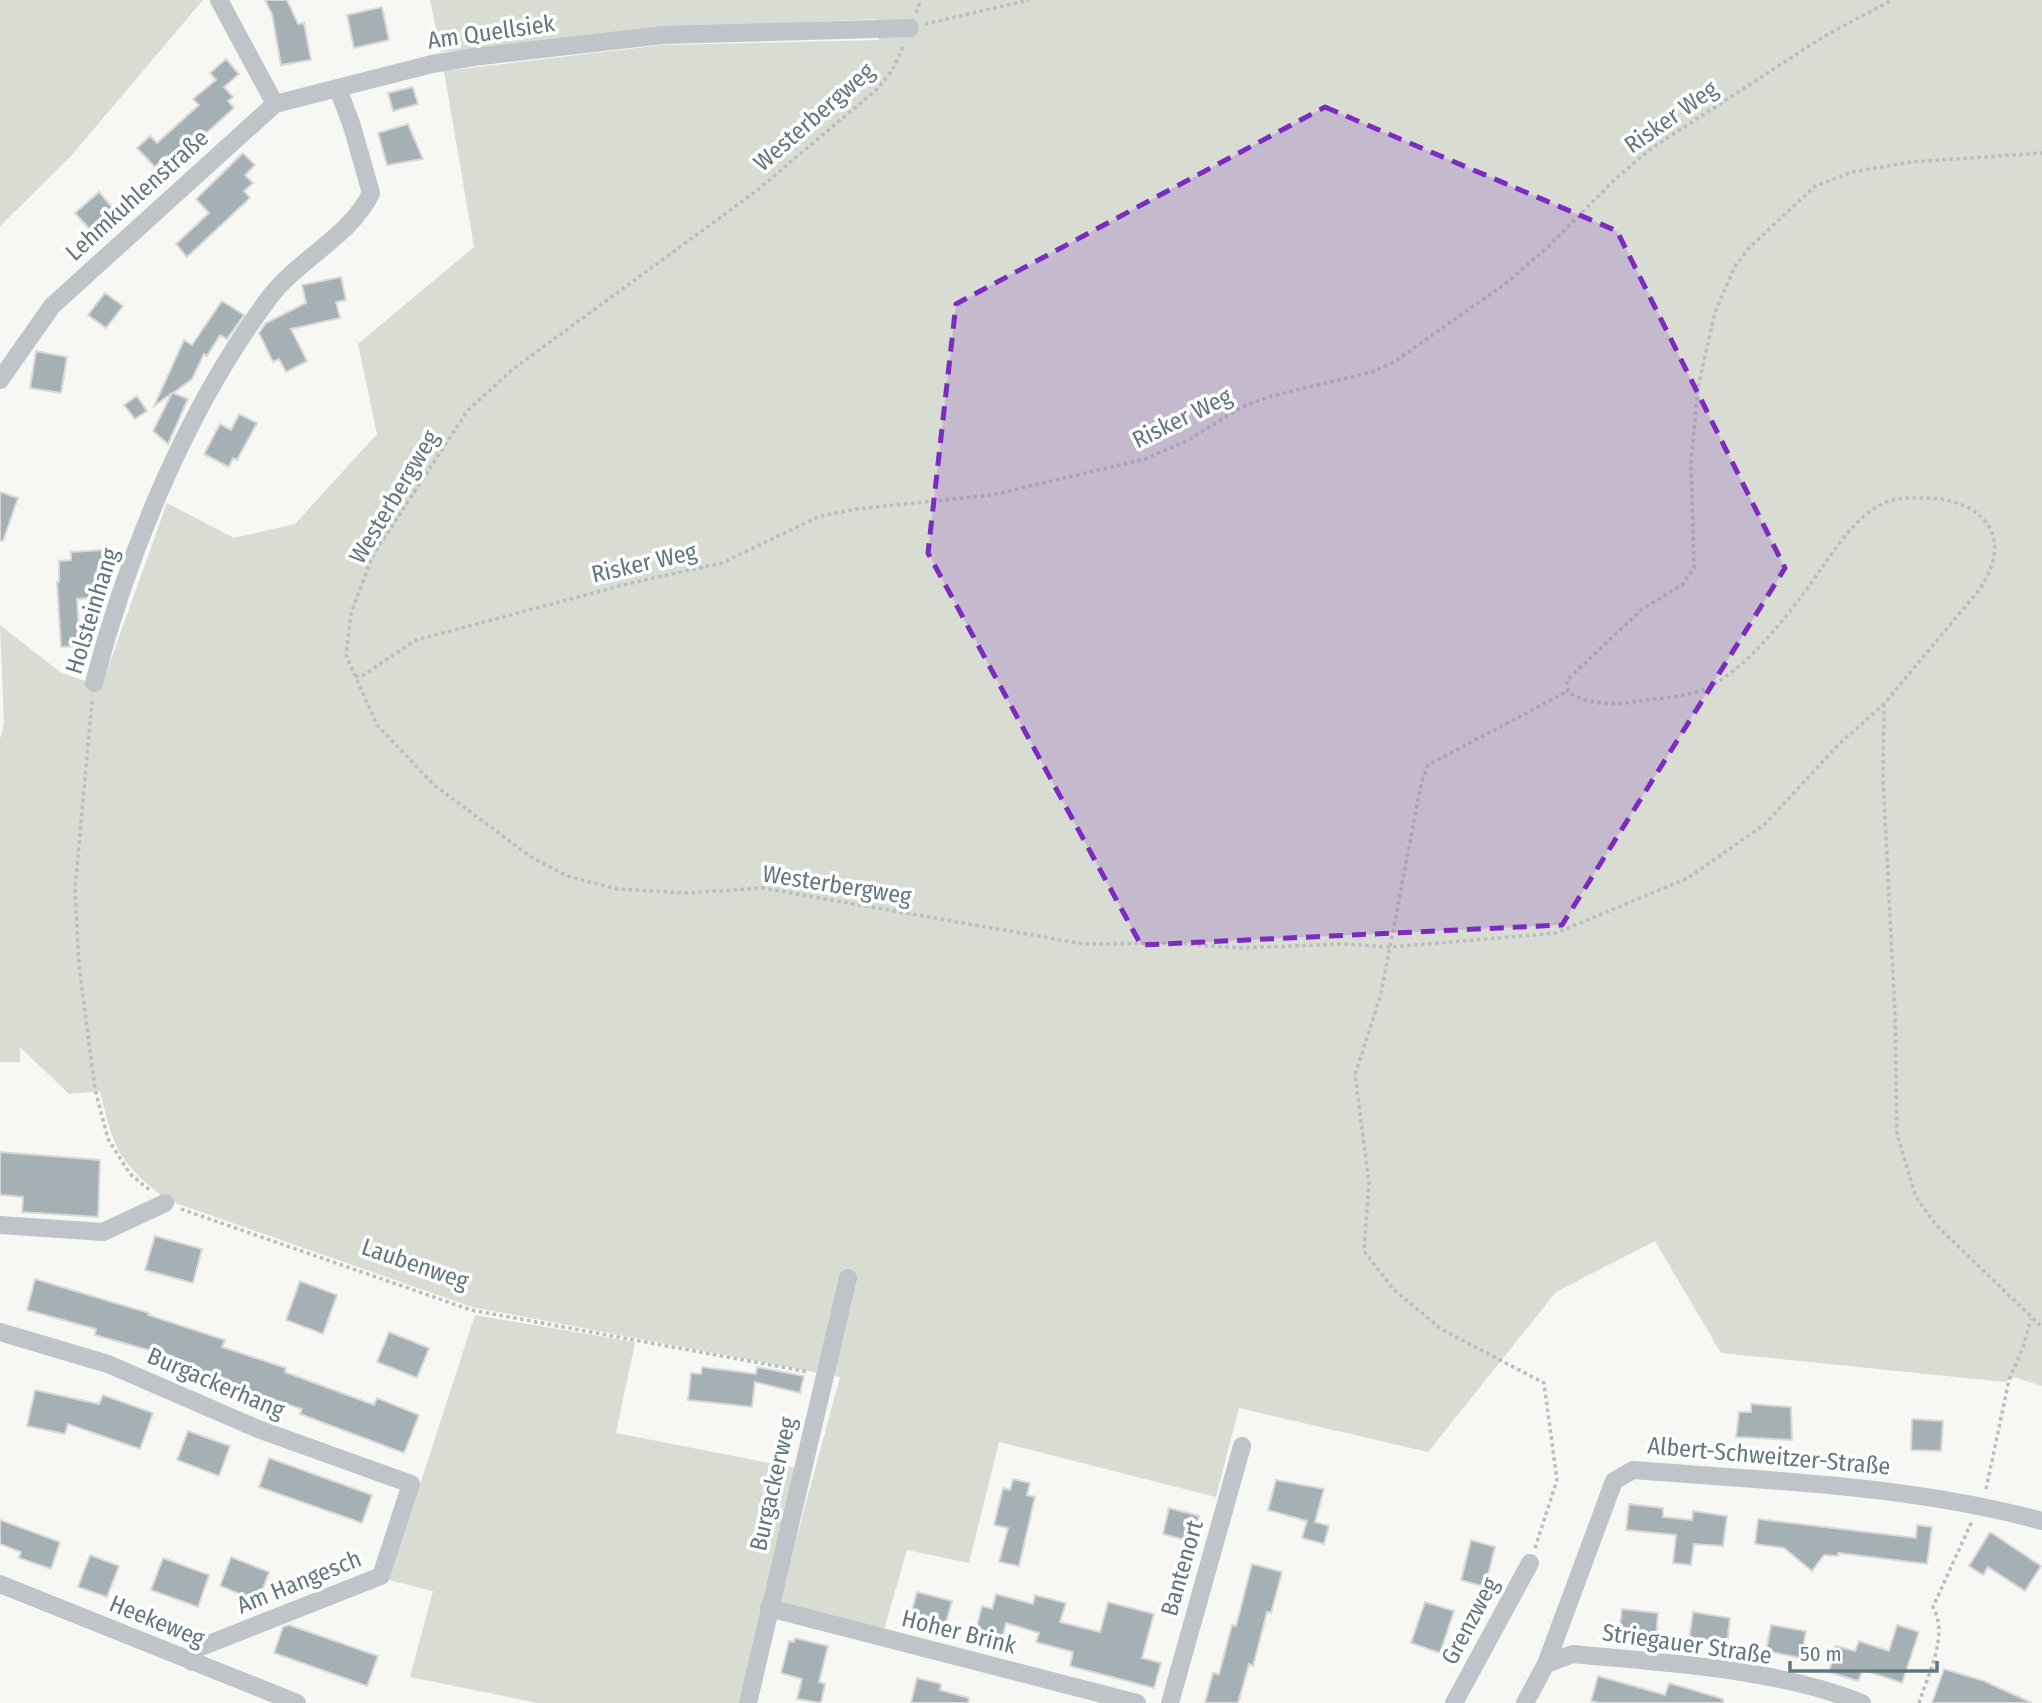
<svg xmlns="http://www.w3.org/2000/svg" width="2042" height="1703" font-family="'Fira Sans Condensed',sans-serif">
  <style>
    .green { fill: #d8dcd3 }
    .building { fill: #a5b0b4; stroke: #d9d9d7; stroke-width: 2 }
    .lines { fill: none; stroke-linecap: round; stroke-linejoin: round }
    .path { stroke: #b9bdbf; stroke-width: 3.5; stroke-dasharray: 3.5 3.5; stroke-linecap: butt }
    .street { stroke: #bec4c7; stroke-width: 18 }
    .marked { fill: #7b2cbf; fill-opacity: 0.2; stroke: #7b2cbf; stroke-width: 5; stroke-dasharray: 14 9; stroke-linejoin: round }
    .labels { text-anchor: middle; stroke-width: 7; stroke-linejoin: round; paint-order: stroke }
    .street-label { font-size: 24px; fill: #63777f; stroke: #fff }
  </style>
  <rect width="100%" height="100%" fill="#f7f7f4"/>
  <!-- green -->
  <path class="green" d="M 0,0 L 203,0 L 71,156 L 0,226 Z
    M 430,0 L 2042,0 L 2042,1386 L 2014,1377 L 2005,1382 L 1721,1353 L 1655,1241 L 1556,1292 L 1428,1452 L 1239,1408 L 1216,1497 L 999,1442 L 969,1563 L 907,1550 L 883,1633 L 778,1606 L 840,1377 L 472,1307 L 167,1200 C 119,1162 114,1151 100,1091 L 69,1094 L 20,1047 L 20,1062 L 0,1062 L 0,739 L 4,723 L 0,625 L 60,672 L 101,687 L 167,503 L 234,538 L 295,524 L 377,434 L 358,344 L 474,247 L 444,71 L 662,45 L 879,40 L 878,19 L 659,28 L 441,52 Z
    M 475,1315 L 635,1342 L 616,1433 L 795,1468 L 742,1703 L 538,1703 L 410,1677 L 433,1591 L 389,1580 Z"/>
  <!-- building -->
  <path class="building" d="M 265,0 L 287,0 L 298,24 L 304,23 L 311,60 L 281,65 L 272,14 Z
    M 382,7 L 389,40 L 354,48 L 347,15 Z
    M 226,59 L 239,74 L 224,87 L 233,97 L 228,101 L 234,108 L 173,163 L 167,156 L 155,167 L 137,148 L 150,136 L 157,143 L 199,105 L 193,99 L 216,80 L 210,73 Z
    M 413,87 L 418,104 L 393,111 L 388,93 Z
    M 408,124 L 423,159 L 387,165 L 378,133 Z
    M 243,153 L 255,165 L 245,175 L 253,183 L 244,191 L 250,198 L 187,257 L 176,244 L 209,213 L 196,199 Z
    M 99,192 L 116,212 L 93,233 L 75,213 Z
    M 341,277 L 346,300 L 336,302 L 340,318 L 291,329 L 307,361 L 286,372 L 279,359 L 273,362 L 259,333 L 266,323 L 306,303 L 302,285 Z
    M 105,293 L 123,306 L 106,328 L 88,315 Z
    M 222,301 L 244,315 L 227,339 L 220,335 L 207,356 L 204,354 L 192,379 L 173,393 L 188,399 L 168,444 L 153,431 L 172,393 L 154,406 L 184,340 L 192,345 Z
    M 36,351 L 67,357 L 61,393 L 30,388 Z
    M 137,396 L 147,411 L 135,419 L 124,405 Z
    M 239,414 L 257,423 L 237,460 L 233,458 L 229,467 L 204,454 L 220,424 L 231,430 Z
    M 0,492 L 18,498 L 3,541 L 0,541 Z
    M 103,550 L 105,597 L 77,599 L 80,646 L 61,647 L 57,582 L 59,582 L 59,561 L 71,560 L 71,552 Z
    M 0,1152 L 100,1160 L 98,1217 L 22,1212 L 23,1197 L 0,1195 Z
    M 155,1236 L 202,1249 L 193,1283 L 145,1270 Z
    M 35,1279 L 149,1313 L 148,1315 L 225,1340 L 222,1347 L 286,1368 L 285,1372 L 374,1405 L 377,1398 L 419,1415 L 404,1453 L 300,1414 L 302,1409 L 160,1362 L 163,1354 L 95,1335 L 96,1329 L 27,1310 Z
    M 300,1281 L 337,1295 L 323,1334 L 286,1320 Z
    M 389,1332 L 429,1348 L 417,1378 L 377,1362 Z
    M 702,1367 L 756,1374 L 757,1367 L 804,1376 L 800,1393 L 755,1382 L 752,1407 L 688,1400 L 691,1373 L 701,1374 Z
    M 35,1390 L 99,1404 L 103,1395 L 153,1413 L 140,1449 L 68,1424 L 65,1434 L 27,1426 Z
    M 1751,1404 L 1791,1407 L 1792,1440 L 1736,1437 L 1739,1412 L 1751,1412 Z
    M 1912,1419 L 1943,1421 L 1941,1451 L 1911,1450 Z
    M 188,1431 L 230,1446 L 219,1476 L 177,1460 Z
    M 269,1458 L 372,1495 L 362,1523 L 259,1487 Z
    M 1013,1479 L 1030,1483 L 1027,1495 L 1035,1497 L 1019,1566 L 999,1562 L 1008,1528 L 994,1525 L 1003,1488 L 1010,1490 Z
    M 1276,1480 L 1324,1489 L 1315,1522 L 1329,1526 L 1324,1544 L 1302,1538 L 1307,1521 L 1268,1510 Z
    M 1629,1504 L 1663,1508 L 1663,1517 L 1692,1520 L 1693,1511 L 1727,1516 L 1723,1546 L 1694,1544 L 1691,1565 L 1673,1563 L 1676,1535 L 1626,1530 Z
    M 1169,1508 L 1199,1516 L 1192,1542 L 1163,1534 Z
    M 1758,1519 L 1916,1538 L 1917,1525 L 1932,1527 L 1927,1564 L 1838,1553 L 1838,1556 L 1824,1555 L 1812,1571 L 1784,1548 L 1755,1544 Z
    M 0,1520 L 60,1542 L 51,1569 L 19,1558 L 21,1552 L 0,1544 Z
    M 1990,1532 L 2041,1566 L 2025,1591 L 1988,1567 L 1983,1575 L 1969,1566 Z
    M 1471,1540 L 1495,1547 L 1485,1587 L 1461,1580 Z
    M 90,1555 L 119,1566 L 107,1597 L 78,1587 Z
    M 231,1557 L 269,1572 L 258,1601 L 220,1586 Z
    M 163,1558 L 209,1575 L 198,1607 L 151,1590 Z
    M 1252,1564 L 1282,1572 L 1271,1613 L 1267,1612 L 1253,1666 L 1249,1664 L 1238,1703 L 1205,1703 L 1213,1673 L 1219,1674 L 1232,1625 L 1236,1626 Z
    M 917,1592 L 952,1601 L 944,1630 L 909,1621 Z
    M 996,1594 L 1033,1604 L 1035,1595 L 1066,1603 L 1060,1622 L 1100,1632 L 1108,1602 L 1154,1614 L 1142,1658 L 1161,1663 L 1154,1688 L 1070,1666 L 1073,1652 L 1036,1642 L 1039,1633 L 1006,1623 L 1000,1648 L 973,1641 L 982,1606 L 992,1609 Z
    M 1425,1602 L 1454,1611 L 1440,1653 L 1411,1643 Z
    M 1622,1609 L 1658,1613 L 1656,1639 L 1619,1634 Z
    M 1693,1612 L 1730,1618 L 1727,1645 L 1689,1639 Z
    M 289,1625 L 378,1656 L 367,1686 L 274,1653 L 283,1627 Z
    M 1771,1625 L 1806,1631 L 1801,1658 L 1766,1651 Z
    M 1897,1625 L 1919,1632 L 1902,1683 L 1863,1670 L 1858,1681 L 1829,1672 L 1836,1646 L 1855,1651 L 1859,1641 L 1889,1651 Z
    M 795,1638 L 828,1646 L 819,1682 L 825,1684 L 821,1703 L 797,1699 L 802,1679 L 781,1673 L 789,1641 L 794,1642 Z
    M 1944,1669 L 1984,1681 L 2032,1703 L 1932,1703 Z
    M 1598,1676 L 1665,1695 L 1669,1683 L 1723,1699 L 1723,1703 L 1600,1703 L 1591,1701 Z
    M 917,1678 L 941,1684 L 940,1690 L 969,1698 L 968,1703 L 911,1703 Z"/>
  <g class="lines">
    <!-- path -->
    <path class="path" d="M 916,13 L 921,0
      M 925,24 L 1029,0
      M 903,47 L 892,71 L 876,90 L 755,192 L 513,369 L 468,410 L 373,555 L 351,613 L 346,655 L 377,725 L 433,784 L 531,857 L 567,876 L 617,889 L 688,893 L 762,888 L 1084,944 L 1172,943 L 1238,948 L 1345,944 L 1391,947 L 1556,933 L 1688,878 L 1765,824 L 1839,744 L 1884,704 L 1979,590 C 2018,534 1979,496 1919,498 C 1906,498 1893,498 1882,504 C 1856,517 1837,546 1821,569 C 1794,608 1751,666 1707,688 C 1688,697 1660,698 1639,701 C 1618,705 1585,706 1568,691 L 1567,680 L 1642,609 L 1682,585 L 1694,568 L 1691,462 L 1698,387 L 1715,312 L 1735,266 L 1749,248 L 1815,186 L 1852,172 L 1911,162 L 2042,153
      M 355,676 L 362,676 L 416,640 L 627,584 L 722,563 L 820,516 L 857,509 L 992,495 L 1145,459 L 1186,441 L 1244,406 L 1272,396 L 1372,372 L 1394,362 L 1506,283 L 1548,247 L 1615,179 L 1652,148 L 1823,37 L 1892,0
      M 92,701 L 75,890 L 79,965 L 95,1089 L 108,1139 L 130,1174 L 151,1191
      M 1884,704 L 1883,779 L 1895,1013 L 1897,1134 L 1916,1197 L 1936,1225 L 2042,1327
      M 181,1209 L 471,1310 L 809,1372
      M 1986,1489 L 2009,1380 L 2023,1347 L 2031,1319
      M 1535,1548 L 1557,1480 L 1544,1383 L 1441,1329 L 1393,1289 L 1364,1251 L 1369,1182 L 1355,1075 L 1381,994 L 1421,784 L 1428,765 L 1568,691
      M 1919,1703 C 1928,1674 1949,1636 1933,1607 L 1972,1521"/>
    <!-- street -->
    <path class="street" d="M 219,0 L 275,104
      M 0,380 L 52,306 L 275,104 L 432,64 L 474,57 L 663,35 L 910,28
      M 94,683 C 128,552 187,408 269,298 C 298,259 350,237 371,193 L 352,126 L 338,89
      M 0,1225 L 103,1232 L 165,1203
      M 0,1332 L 108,1364 L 258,1429 L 411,1484 L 381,1576 L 196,1649 L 192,1662
      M 0,1584 L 297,1703
      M 769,1608 L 1137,1703
      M 1546,1664 L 1573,1654 C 1665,1663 1775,1668 1862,1703
      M 748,1703 L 848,1278
      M 1170,1703 L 1242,1446
      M 1454,1703 L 1530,1563
      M 1525,1703 L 1546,1664 L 1614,1481 L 1633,1470 C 1770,1481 1909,1485 2042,1521"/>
  </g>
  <!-- marked area -->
  <path class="marked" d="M 1325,107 L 1617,231 L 1785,568 L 1562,925 L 1141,945 L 928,553 L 956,304 Z"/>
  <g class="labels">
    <!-- street labels -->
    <g class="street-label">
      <text transform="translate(491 32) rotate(-8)" y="8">Am Quellsiek</text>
      <text transform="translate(814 117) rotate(-41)" y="8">Westerbergweg</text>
      <text transform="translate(1671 117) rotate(-35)" y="8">Risker Weg</text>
      <text transform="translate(137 195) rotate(-42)" y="8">Lehmkuhlenstraße</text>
      <text transform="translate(1182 418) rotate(-26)" y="8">Risker Weg</text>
      <text transform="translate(394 497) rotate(-59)" y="8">Westerbergweg</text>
      <text transform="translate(644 563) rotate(-13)" y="8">Risker Weg</text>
      <text transform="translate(92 611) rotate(-73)" y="8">Holsteinhang</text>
      <text transform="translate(837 885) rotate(9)" y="8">Westerbergweg</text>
      <text transform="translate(415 1264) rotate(19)" y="8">Laubenweg</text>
      <text transform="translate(216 1383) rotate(23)" y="8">Burgackerhang</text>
      <text transform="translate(1769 1456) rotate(5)" y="8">Albert-Schweitzer-Straße</text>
      <text transform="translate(773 1484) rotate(-77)" y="8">Burgackerweg</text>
      <text transform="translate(1182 1568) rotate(-74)" y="8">Bantenort</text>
      <text transform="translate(299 1582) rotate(-22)" y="8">Am Hangesch</text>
      <text transform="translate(157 1621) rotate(22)" y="8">Heekeweg</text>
      <text transform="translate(1470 1621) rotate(-62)" y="8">Grenzweg</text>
      <text transform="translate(959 1632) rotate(14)" y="8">Hoher Brink</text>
      <text transform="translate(1687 1644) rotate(8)" y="8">Striegauer Straße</text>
    </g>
  </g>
  <!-- scale -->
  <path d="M1790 1661v10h147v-10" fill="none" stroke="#63777f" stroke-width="3.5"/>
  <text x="1800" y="1661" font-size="21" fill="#63777f" stroke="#ffffff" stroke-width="5" paint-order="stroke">50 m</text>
</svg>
